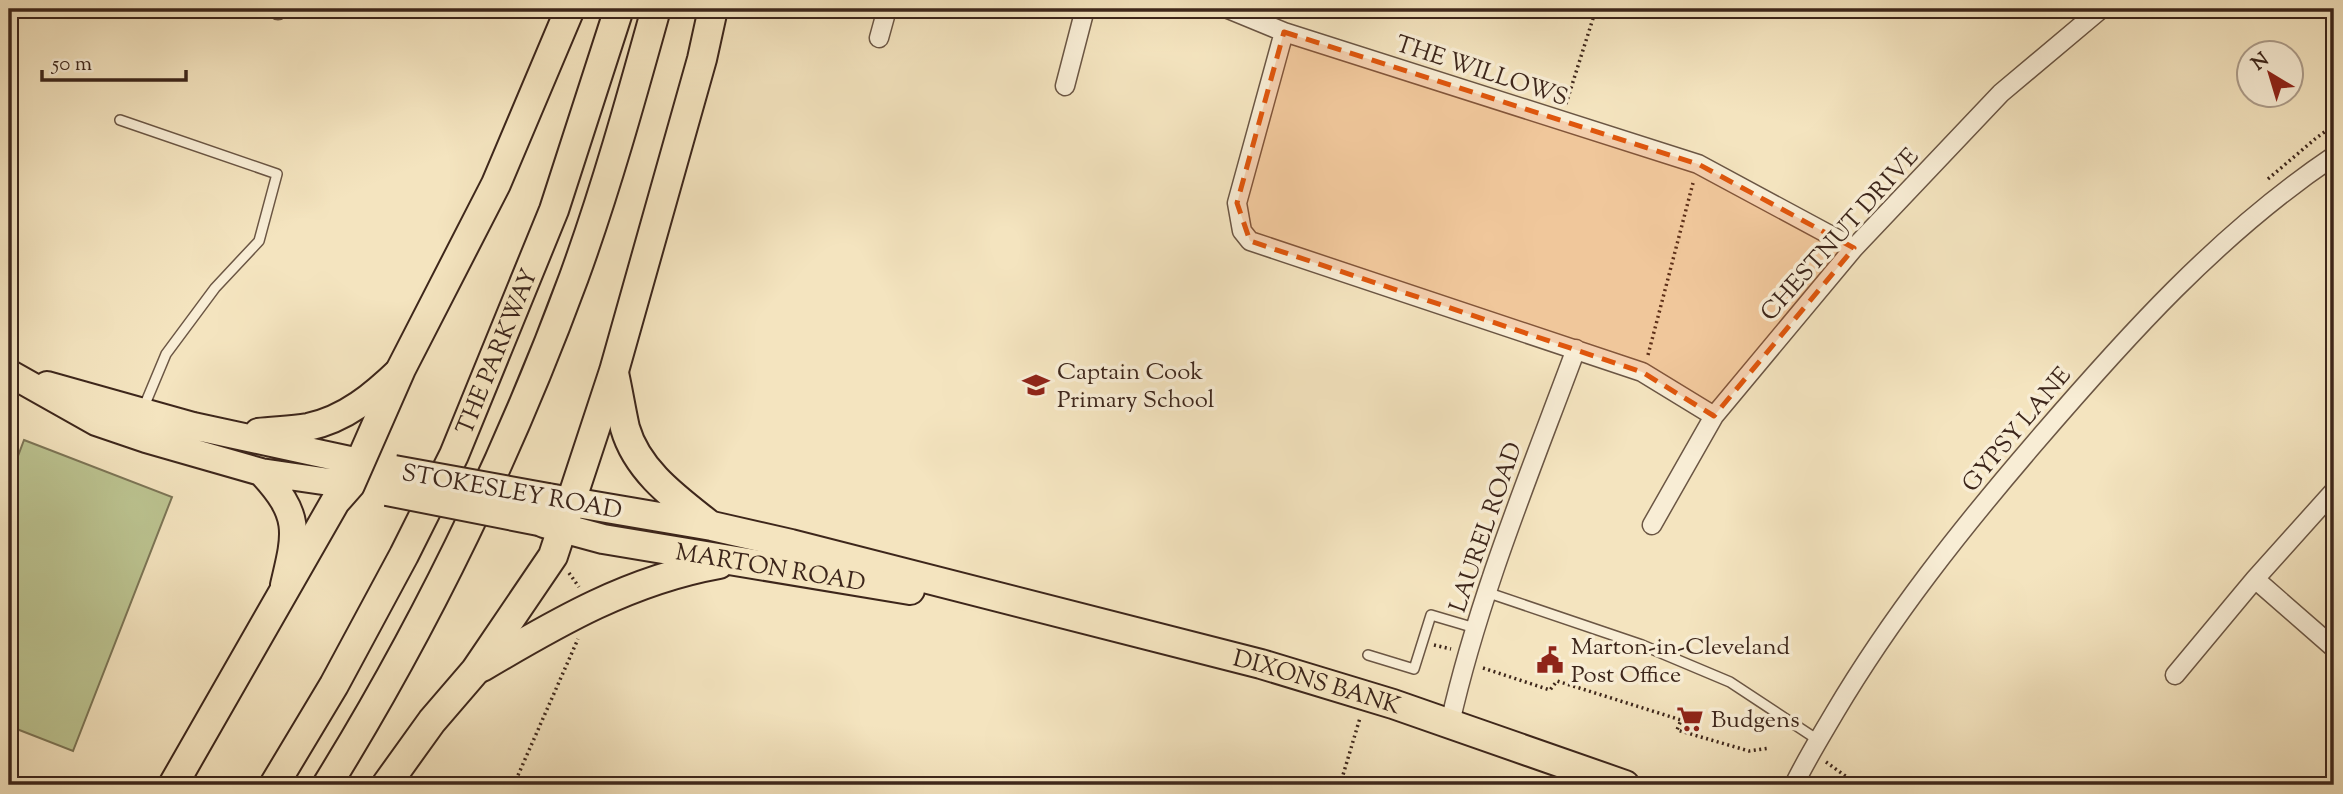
<svg xmlns="http://www.w3.org/2000/svg" width="2343" height="794" font-family="'Sorts Mill Goudy',serif">
  <style>
    .green { fill: #bcc491; stroke: #7c7556; stroke-width: 2 }
    .lines { fill: none; stroke-linecap: round; stroke-linejoin: round }
    .service-casing { stroke: #6b5644; stroke-width: 12 }
    .minor-casing { stroke: #6b5644; stroke-width: 21 }
    .primary-casing { stroke: #3d261b; stroke-width: 30 }
    .trunk-casing { stroke: #3d261b; stroke-width: 32 }
    .path { stroke: #3d261b; stroke-width: 3.5; stroke-dasharray: 2 3.5; stroke-linecap: butt }
    .service { stroke: #f8edd5; stroke-width: 9 }
    .minor { stroke: #f8edd5; stroke-width: 18 }
    .primary { stroke: #f4e4bf; stroke-width: 26 }
    .trunk { stroke: #f4e4bf; stroke-width: 28 }
    .trunk-bridge-casing { stroke: #3d261b; stroke-width: 32; stroke-linecap: butt }
    .trunk-bridge { stroke: #f4e4bf; stroke-width: 28 }
    .marked { fill: #df560d; fill-opacity: 0.2; stroke: #df560d; stroke-width: 5; stroke-dasharray: 14 9; stroke-linejoin: round }
    .labels { text-anchor: middle; stroke-width: 7; stroke-linejoin: round; paint-order: stroke }
    .street-label { font-size: 24px; fill: #3d261b; stroke: #f8edd5 }
    .poi-label { font-size: 24px; fill: #3d261b; stroke: #f8edd5; text-anchor: start }
  </style>
  <rect width="100%" height="100%" fill="#f4e4bf"/>
  <filter id="stains"><feTurbulence type="fractalNoise" baseFrequency=".00286" numOctaves="4"/><feColorMatrix values="0 0 0 0 .2 0 0 0 0 .09 0 0 0 0 .02 0 0 0 .5 -.17"/></filter>
  <radialGradient id="worn" r=".72"><stop offset=".6" stop-color="#630" stop-opacity="0"/><stop offset="1" stop-color="#630" stop-opacity=".3"/></radialGradient>
  <!-- green -->
  <path class="green" d="M 24,440 L 172,497 L 73,751 L 9,726 L 9,480 Z"/>
  <g class="lines">
    <defs>
      <path id="service" d="M 120,120 L 277,174 L 259,241 L 215,288 L 166,354 L 143,409
        M 1486,592 L 1642,645 L 1730,682 L 1818,740
        M 1368,655 L 1414,669 L 1431,615 L 1475,628"/>
      <path id="minor" d="M 1228,9 L 1284,32
        M 278,10 L 278,9
        M 879,38 L 887,9
        M 1065,86 L 1085,9
        M 1714,416 L 1642,372 L 1250,241 L 1242,231 L 1237,203 L 1284,32 L 1698,164 L 1854,248
        M 2334,491 L 2255,579 L 2334,648
        M 1652,525 L 1714,416 L 1854,248 L 2001,93 L 2101,9
        M 2175,675 L 2255,579
        M 1450,723 C 1479,595 1530,473 1576,349
        M 1794,785 C 1806,760 1821,736 1835,712 C 1892,616 1961,529 2034,444 C 2125,338 2218,234 2334,156"/>
      <path id="primary" d="M 9,373 L 96,422 L 146,439 L 261,472 L 350,485
        M 47,385 L 193,426 L 359,462
        M 258,432 C 275,430 292,430 308,427 C 346,419 374,395 401,369
        M 261,472 C 301,515 297,531 284,585"/>
      <g id="trunk">
        <path d="M 614,373 C 618,391 621,410 625,428 C 637,470 674,497 707,523"/>
        <path id="s1" d="M 548,498 L 712,526 L 791,544 L 1261,664 L 1393,704 L 1625,785"/>
        <path id="s2" d="M 544,523 L 603,539 L 910,590"/>
        <path d="M 482,667 C 558,622 630,580 719,564"/>
        <path d="M 173,785 L 335,502 L 350,485 L 401,369 L 496,184 L 570,9"/>
        <path id="s3" d="M 274,785 L 334,685 L 404,555 L 454,455 L 554,210 L 619,9"/>
        <path d="M 327,785 C 426,625 509,453 574,277 C 606,189 631,99 656,9"/>
        <path d="M 386,785 L 432,721 L 475,671 L 553,556 L 614,371 L 702,59 L 713,9"/>
      </g>
    </defs>
    <!-- service casing -->
    <use href="#service" class="service-casing"/>
    <!-- minor casing -->
    <use href="#minor" class="minor-casing"/>
    <!-- primary casing -->
    <use href="#primary" class="primary-casing"/>
    <!-- trunk casing -->
    <use href="#trunk" class="trunk-casing"/>
    <!-- path -->
    <path class="path" d="M 1566,104 L 1596,9
      M 2268,179 L 2315,139 L 2334,125
      M 1648,355 L 1693,183
      M 569,573 L 579,587
      M 1434,645 L 1451,649
      M 1483,668 L 1550,690 L 1557,681 L 1681,720 L 1677,730 L 1749,751 L 1770,748
      M 1826,762 L 1858,785
      M 517,785 L 515,782 L 578,639
      M 1340,785 L 1360,718"/>
    <!-- service -->
    <use href="#service" class="service"/>
    <!-- minor -->
    <use href="#minor" class="minor"/>
    <!-- primary -->
    <use href="#primary" class="primary"/>
    <!-- trunk -->
    <use href="#trunk" class="trunk"/>
    <defs>
      <path id="trunk-bridge" d="M 394,470 L 548,498
        M 387,491 L 539,521"/>
    </defs>
    <!-- trunk-bridge casing -->
    <use href="#trunk-bridge" class="trunk-bridge-casing"/>
    <!-- trunk-bridge -->
    <use href="#trunk-bridge" class="trunk-bridge"/>
  </g>
  <!-- marked area -->
  <path class="marked" d="M 1284,32 L 1698,164 L 1854,248 L 1714,416 L 1642,372 L 1250,241 L 1237,203 Z"/>
  <!-- icons -->
  <defs>
    <symbol id="school-bare" viewBox="-9 -9 18 18"><path d="M0-5L7-2L0 1L-7-2ZM-4 1L0 2.5L4 1V4Q0 6-4 4Z" fill="#8f2418" stroke="#f8edd5" stroke-width="2.5" paint-order="stroke"/></symbol>
    <symbol id="civic-bare" viewBox="-9 -9 18 18"><path d="M-.6-6.5H3V-4.5H.6V-3L4-1V1h2V6H-6V1h2V-1L-.6-3ZM-1.2 2.5V6h2.4V2.5Z" fill="#8f2418" stroke="#f8edd5" stroke-width="2.5" paint-order="stroke"/></symbol>
    <symbol id="supermarket-bare" viewBox="-9 -9 18 18"><path d="M-6-5.5h2.5l.6 2H6L4.5 2H-2.5L-4.4-4H-6ZM-1.5 3.2a1.3 1.3 0 1 0 .1 0ZM3 3.2a1.3 1.3 0 1 0 .1 0Z" fill="#8f2418" stroke="#f8edd5" stroke-width="2.5" paint-order="stroke"/></symbol>
  </defs>
  <g fill-rule="evenodd">
    <use href="#school-bare" x="1017" y="366" width="38" height="38"/>
    <use href="#civic-bare" x="1531" y="641" width="38" height="38"/>
    <use href="#supermarket-bare" x="1671" y="700" width="38" height="38"/>
  </g>
  <g class="labels">
    <!-- street labels -->
    <g class="street-label">
      <text transform="translate(1482 70) rotate(18)" y="8">THE WILLOWS</text>
      <text transform="translate(1839 234) rotate(-48)" y="8">CHESTNUT DRIVE</text>
      <text dy="8" stroke="none"><textPath href="#s3" startOffset="488">THE PARKWAY</textPath></text>
      <text transform="translate(2016 429) rotate(-50)" y="8">GYPSY LANE</text>
      <text transform="translate(512 491) rotate(10)" y="8">STOKESLEY ROAD</text>
      <text transform="translate(1485 527) rotate(-71)" y="8">LAUREL ROAD</text>
      <text dy="8" stroke="none"><textPath href="#s2" startOffset="231">MARTON ROAD</textPath></text>
      <text dy="8" stroke="none"><textPath href="#s1" startOffset="791">DIXONS BANK</textPath></text>
    </g>
    <!-- poi labels -->
    <g class="poi-label">
      <text x="1057" y="379">Captain Cook<tspan x="1057" dy="28">Primary School</tspan></text>
      <text x="1571" y="654">Marton-in-Cleveland<tspan x="1571" dy="28">Post Office</tspan></text>
      <text x="1711" y="727">Budgens</text>
    </g>
  </g>
  <!-- margin -->
  <rect width="2343" height="794" fill="none" stroke="#f4e4bf" stroke-width="35"/>
  <rect x="10" y="10" width="2322" height="773" fill="none" stroke="#3d261b" stroke-width="3.5"/>
  <rect x="18" y="18" width="2308" height="759" fill="none" stroke="#3d261b" stroke-width="2"/>
  <!-- north arrow -->
  <g transform="translate(2270 74) rotate(322)"><circle r="33" fill="#f8edd5" stroke="#ad9d8b" stroke-width="2"/>
  <path d="M0-5L12 26L0 18L-12 26Z" fill="#8f2418"/>
  <text y="-10" font-size="19" font-weight="bold" text-anchor="middle" fill="#3d261b">N</text>
  </g>
  <!-- scale -->
  <path d="M42 70v10h144v-10" fill="none" stroke="#3d261b" stroke-width="3.5"/>
  <text x="52" y="70" font-size="21" fill="#3d261b" stroke="#f8edd5" stroke-width="5" paint-order="stroke">50 m</text>
  <rect width="100%" height="100%" filter="url(#stains)"/>
  <rect width="100%" height="100%" fill="url(#worn)"/>
</svg>
